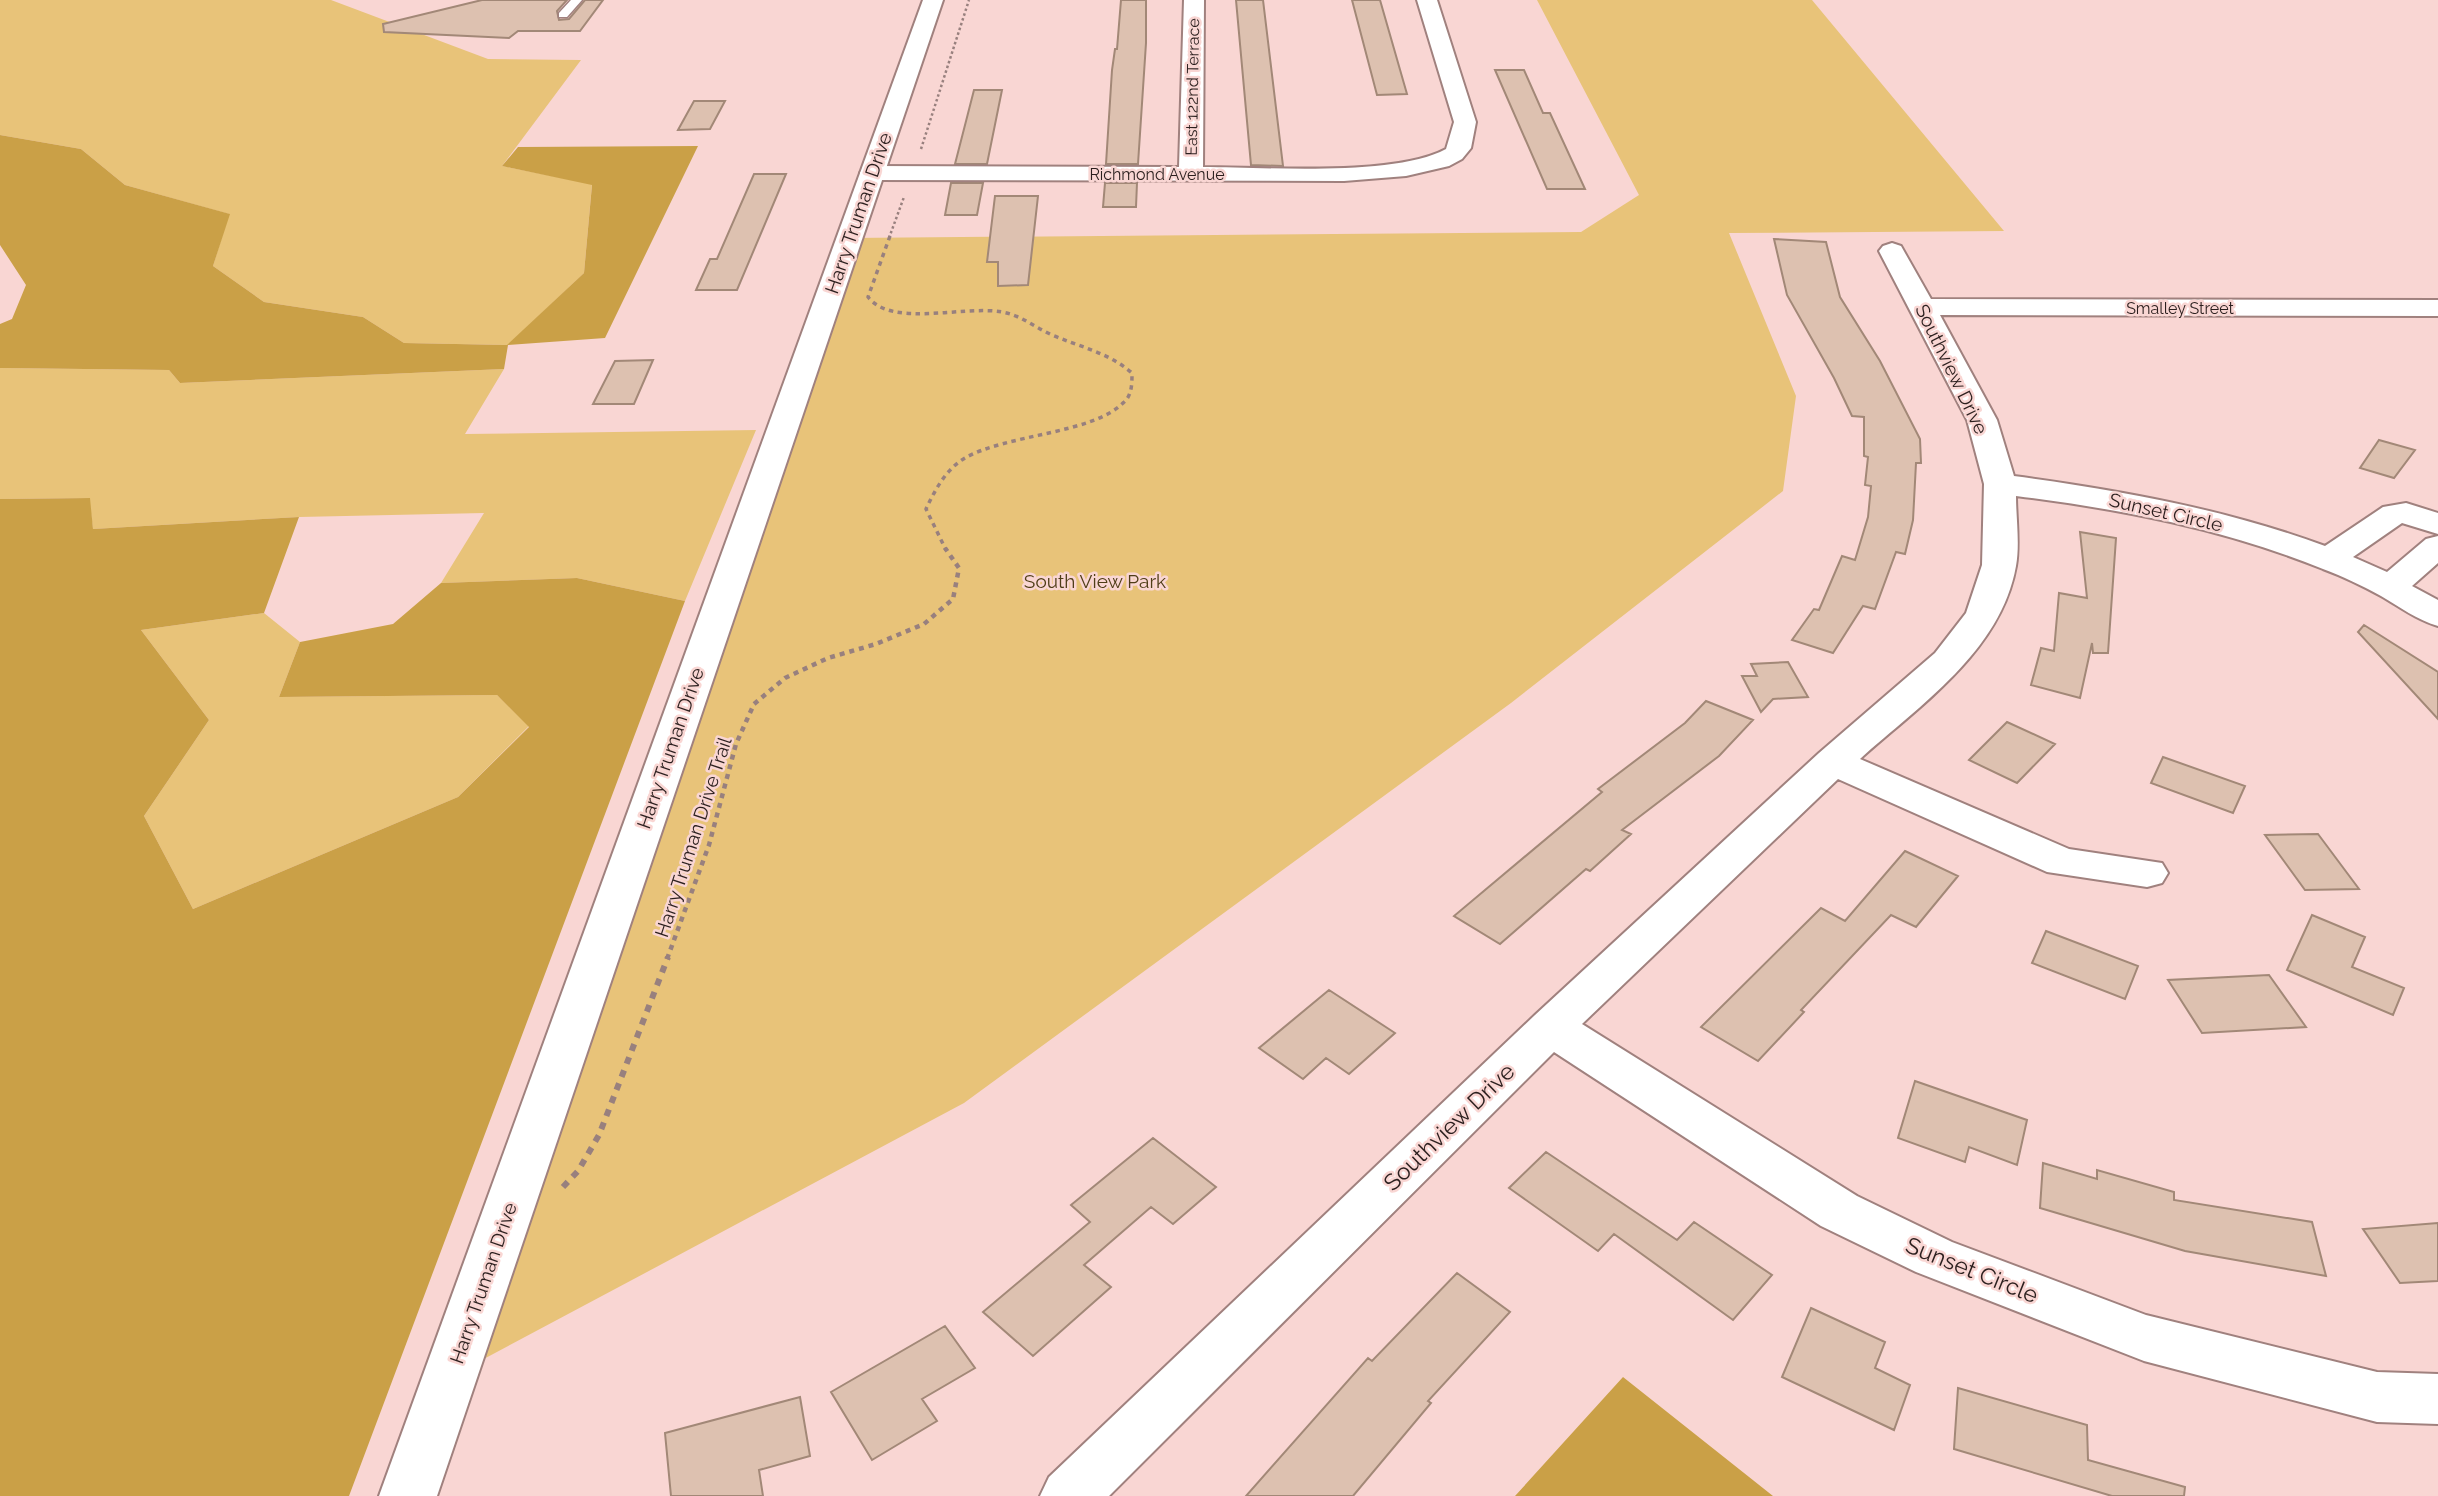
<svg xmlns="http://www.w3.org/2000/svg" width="2438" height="1496" font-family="Raleway,sans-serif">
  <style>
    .green { fill: #e8c379 }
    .forest { fill: #caa047 }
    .building { fill: #ddc1b0; stroke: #a28877; stroke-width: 2 }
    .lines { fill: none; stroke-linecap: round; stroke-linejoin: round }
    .service-casing { stroke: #a0817e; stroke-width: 3 }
    .minor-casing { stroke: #a0817e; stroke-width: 4 }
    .secondary-casing { stroke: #a0817e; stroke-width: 4 }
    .path-far3 { stroke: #98807e; stroke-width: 2.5; stroke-dasharray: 2.5 2.5; stroke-linecap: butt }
    .path-far2 { stroke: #98807e; stroke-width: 3.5; stroke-dasharray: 4.5 4.5; stroke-linecap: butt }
    .path-far1 { stroke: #98807e; stroke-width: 4.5; stroke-dasharray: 5 5; stroke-linecap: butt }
    .path { stroke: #98807e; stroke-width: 6; stroke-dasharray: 7 7; stroke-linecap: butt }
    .service { fill: #fff; fill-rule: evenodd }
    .minor { fill: #fff; fill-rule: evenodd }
    .secondary { fill: #fff; fill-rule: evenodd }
    .labels { text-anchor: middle; stroke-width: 5; stroke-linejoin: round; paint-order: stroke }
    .far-street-label { font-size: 16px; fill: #2b1f1e; stroke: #f9d6d3 }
    .street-label { font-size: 19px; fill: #2b1f1e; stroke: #f9d6d3 }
    .park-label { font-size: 19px; fill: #4f3d17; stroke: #f9d6d3 }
    .near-street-label { font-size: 23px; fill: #2b1f1e; stroke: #f9d6d3 }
  </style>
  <rect width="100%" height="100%" fill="#f9d6d3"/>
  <!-- green -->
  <path class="green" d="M 0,0 L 331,0 L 488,59 L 581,60 L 502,166 L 592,184 L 584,273 L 508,345 L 404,343 L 363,317 L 264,302 L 213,266 L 229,214 L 125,185 L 81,149 L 0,135 Z
    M 1537,0 L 1812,0 L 2004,231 L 1729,233 L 1796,396 L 1783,491 L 1511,703 L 964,1103 L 450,1377 L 849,238 L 1581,232 L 1639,195 Z
    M 0,368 L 169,370 L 180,383 L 504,369 L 465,434 L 756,430 L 685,601 L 577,578 L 441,583 L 484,513 L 299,517 L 93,529 L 89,498 L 0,499 Z
    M 264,613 L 300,642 L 279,697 L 497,695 L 529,726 L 458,797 L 193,909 L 144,816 L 209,720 L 141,630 Z"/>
  <!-- forest -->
  <path class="forest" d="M 0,135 L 81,149 L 125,185 L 230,214 L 213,266 L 264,302 L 363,317 L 404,343 L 507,345 L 584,273 L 592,185 L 502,166 L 518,147 L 698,146 L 605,338 L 508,345 L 504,369 L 180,383 L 169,370 L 0,368 L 0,324 L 12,319 L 26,285 L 0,245 Z
    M 90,498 L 93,529 L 299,517 L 264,613 L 141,630 L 209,720 L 144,816 L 193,909 L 458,797 L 529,727 L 497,695 L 279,697 L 300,642 L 393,624 L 441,583 L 577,578 L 685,601 L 349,1496 L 0,1496 L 0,499 Z
    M 1623,1377 L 1773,1496 L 1515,1496 Z"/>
  <!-- building -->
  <path class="building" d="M 482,0 L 567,0 L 557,11 L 559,20 L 569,19 L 585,0 L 603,0 L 580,31 L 518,31 L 509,38 L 384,32 L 383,24 Z
    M 1121,0 L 1146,0 L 1146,43 L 1138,164 L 1106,164 L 1112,70 L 1115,49 L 1117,49 Z
    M 1236,0 L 1263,0 L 1283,166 L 1251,165 Z
    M 1352,0 L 1380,0 L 1407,94 L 1377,95 Z
    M 1495,70 L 1524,70 L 1543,113 L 1550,113 L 1585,189 L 1547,189 Z
    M 974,90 L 1002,90 L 987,164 L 955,164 Z
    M 694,101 L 725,101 L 710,129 L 678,130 Z
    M 754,174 L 786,174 L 737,290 L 696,290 L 710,259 L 717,259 Z
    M 951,183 L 983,183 L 977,215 L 945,215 Z
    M 1105,183 L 1137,183 L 1136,207 L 1103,207 Z
    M 995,196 L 1038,196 L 1028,285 L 998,286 L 998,262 L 987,262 Z
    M 1774,239 L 1826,242 L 1840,297 L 1880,361 L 1920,439 L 1921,463 L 1916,463 L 1913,520 L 1905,554 L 1896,552 L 1875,609 L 1863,606 L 1833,653 L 1792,640 L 1814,609 L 1819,610 L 1842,556 L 1855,560 L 1868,517 L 1871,486 L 1865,485 L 1868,457 L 1864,456 L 1864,417 L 1852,416 L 1834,378 L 1787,295 Z
    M 653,360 L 634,404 L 593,404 L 615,361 Z
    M 2379,440 L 2415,450 L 2394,478 L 2360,468 Z
    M 2080,532 L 2116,538 L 2108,653 L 2093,653 L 2092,643 L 2080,698 L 2031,685 L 2041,648 L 2054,651 L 2059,593 L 2087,598 Z
    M 2364,625 L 2438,672 L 2438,719 L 2358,632 Z
    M 1788,662 L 1808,697 L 1773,699 L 1761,712 L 1742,676 L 1757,676 L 1751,664 Z
    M 1706,701 L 1753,720 L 1719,756 L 1622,830 L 1631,834 L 1590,871 L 1586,869 L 1500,944 L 1454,916 L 1602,792 L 1598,789 L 1685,723 Z
    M 2007,722 L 2055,744 L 2017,783 L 1969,760 Z
    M 2163,757 L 2245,786 L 2233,813 L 2151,783 Z
    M 2318,834 L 2359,889 L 2305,890 L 2265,835 Z
    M 1905,851 L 1958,876 L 1916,927 L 1891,915 L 1801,1010 L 1804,1012 L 1758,1061 L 1701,1027 L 1821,908 L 1845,921 Z
    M 2312,915 L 2365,937 L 2352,967 L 2404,988 L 2393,1015 L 2287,970 Z
    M 2046,931 L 2138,966 L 2125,999 L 2032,963 Z
    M 2269,975 L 2306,1027 L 2202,1033 L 2168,980 Z
    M 1329,990 L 1395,1033 L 1349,1074 L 1326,1058 L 1303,1079 L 1259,1048 Z
    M 1915,1081 L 2027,1120 L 2017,1165 L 1969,1147 L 1965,1162 L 1898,1138 Z
    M 1153,1138 L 1216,1187 L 1173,1224 L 1151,1207 L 1084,1265 L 1111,1287 L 1033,1356 L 983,1312 L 1090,1222 L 1071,1205 Z
    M 1546,1152 L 1677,1240 L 1694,1222 L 1772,1275 L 1733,1320 L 1614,1234 L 1598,1251 L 1509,1188 Z
    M 2043,1163 L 2097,1179 L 2097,1170 L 2174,1192 L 2174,1200 L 2312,1222 L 2326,1276 L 2185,1251 L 2040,1208 Z
    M 2438,1223 L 2438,1281 L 2400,1283 L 2363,1229 Z
    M 1457,1273 L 1510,1312 L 1428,1401 L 1431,1403 L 1353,1496 L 1246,1496 L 1368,1358 L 1372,1361 Z
    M 1811,1308 L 1885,1342 L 1875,1368 L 1910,1385 L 1894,1430 L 1782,1377 Z
    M 945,1326 L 975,1368 L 922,1399 L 937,1421 L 872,1460 L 831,1392 Z
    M 1958,1388 L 2087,1425 L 2088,1460 L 2185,1487 L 2184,1496 L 2112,1496 L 1954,1449 Z
    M 800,1397 L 810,1456 L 759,1470 L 763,1496 L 671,1496 L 665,1433 Z"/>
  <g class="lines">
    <defs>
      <path id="service" d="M 571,0 L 582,0 L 567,17 L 559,17 L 559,13 Z"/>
      <path id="minor" d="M 1184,0 L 1204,0 L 1203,167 C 1265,167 1394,177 1446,149 L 1454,122 L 1417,0 L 1437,0 L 1476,122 L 1471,148 L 1462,159 L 1449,166 L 1406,176 L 1344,181 L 872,180 L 864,178 L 860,173 L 864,168 L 872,166 L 1179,167 Z
        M 1892,243 L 1901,246 L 1931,299 L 2438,300 L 2438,316 L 1940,315 L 1997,420 L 2014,476 C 2119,490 2225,509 2325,546 L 2383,507 L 2406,503 L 2438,513 L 2438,534 L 2402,523 L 2353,557 L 2387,572 L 2426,539 L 2438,536 L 2438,563 L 2412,586 L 2438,600 L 2438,626 C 2417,620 2400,607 2381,596 C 2363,586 2342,576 2323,569 C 2224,529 2121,509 2016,496 C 2016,518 2020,544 2016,566 C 2001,651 1920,705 1860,759 L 2069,849 L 2162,863 L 2168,873 L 2162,883 L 2147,887 L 2047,872 L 1838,779 L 1582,1024 L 1857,1196 L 1952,1242 L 2146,1315 L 2377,1372 L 2438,1374 L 2438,1424 L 2377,1422 L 2144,1361 L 1916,1272 L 1821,1226 L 1554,1052 L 1109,1496 L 1040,1496 L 1049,1477 L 1535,1015 L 1819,753 L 1935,653 L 1966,613 L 1982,565 L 1984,484 L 1967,420 L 1879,251 L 1883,246 Z"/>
      <path id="secondary" d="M 923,0 L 943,0 L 437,1496 L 379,1496 Z"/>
    </defs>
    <!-- service casing -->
    <use href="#service" class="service-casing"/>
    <!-- minor casing -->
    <use href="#minor" class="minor-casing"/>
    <!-- secondary casing -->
    <use href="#secondary" class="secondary-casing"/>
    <!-- path-far3 -->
    <path class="path-far3" d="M 921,149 L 969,0
      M 889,238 L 904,197"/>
    <!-- path-far2 -->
    <path class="path-far2" d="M 890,236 L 868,297 C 892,328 963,305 1002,312 C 1020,315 1033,326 1050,334 C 1079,347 1108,352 1132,373 C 1132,384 1132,396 1123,403 C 1092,434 1007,434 965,458 C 946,469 935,490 926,509 L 946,550"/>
    <!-- path-far1 -->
    <path class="path-far1" d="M 667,959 L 709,845 L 736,744 L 754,704 L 785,678 L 828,658 L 876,644 L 924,624 L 953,599 L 959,568 L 945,548"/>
    <!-- path -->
    <path class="path" d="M 563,1187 L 578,1171 L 599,1135 L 668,957"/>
    <!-- service -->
    <use href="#service" class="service"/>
    <!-- minor -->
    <use href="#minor" class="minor"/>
    <!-- secondary -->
    <use href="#secondary" class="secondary"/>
  </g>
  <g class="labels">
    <!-- far-street labels -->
    <g class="far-street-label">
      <text transform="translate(1192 87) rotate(-89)" y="6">East 122nd Terrace</text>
      <text x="1157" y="180">Richmond Avenue</text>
      <text x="2180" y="314">Smalley Street</text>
    </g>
    <!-- street labels -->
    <g class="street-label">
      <text transform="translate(858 213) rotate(-71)" y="7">Harry Truman Drive</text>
      <text transform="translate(1952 369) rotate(64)" y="7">Southview Drive</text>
      <text transform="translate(2166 512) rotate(13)" y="7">Sunset Circle</text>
      <text transform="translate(670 748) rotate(-71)" y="7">Harry Truman Drive</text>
      <text transform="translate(693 837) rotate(-72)" y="7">Harry Truman Drive Trail</text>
      <text transform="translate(483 1283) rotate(-71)" y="7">Harry Truman Drive</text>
    </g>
    <!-- park labels -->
    <g class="park-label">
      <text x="1095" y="588">South View Park</text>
    </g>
    <!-- near-street labels -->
    <g class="near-street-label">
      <text transform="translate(1449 1127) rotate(-44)" y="8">Southview Drive</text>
      <text transform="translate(1972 1270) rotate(22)" y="8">Sunset Circle</text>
    </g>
  </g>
</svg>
